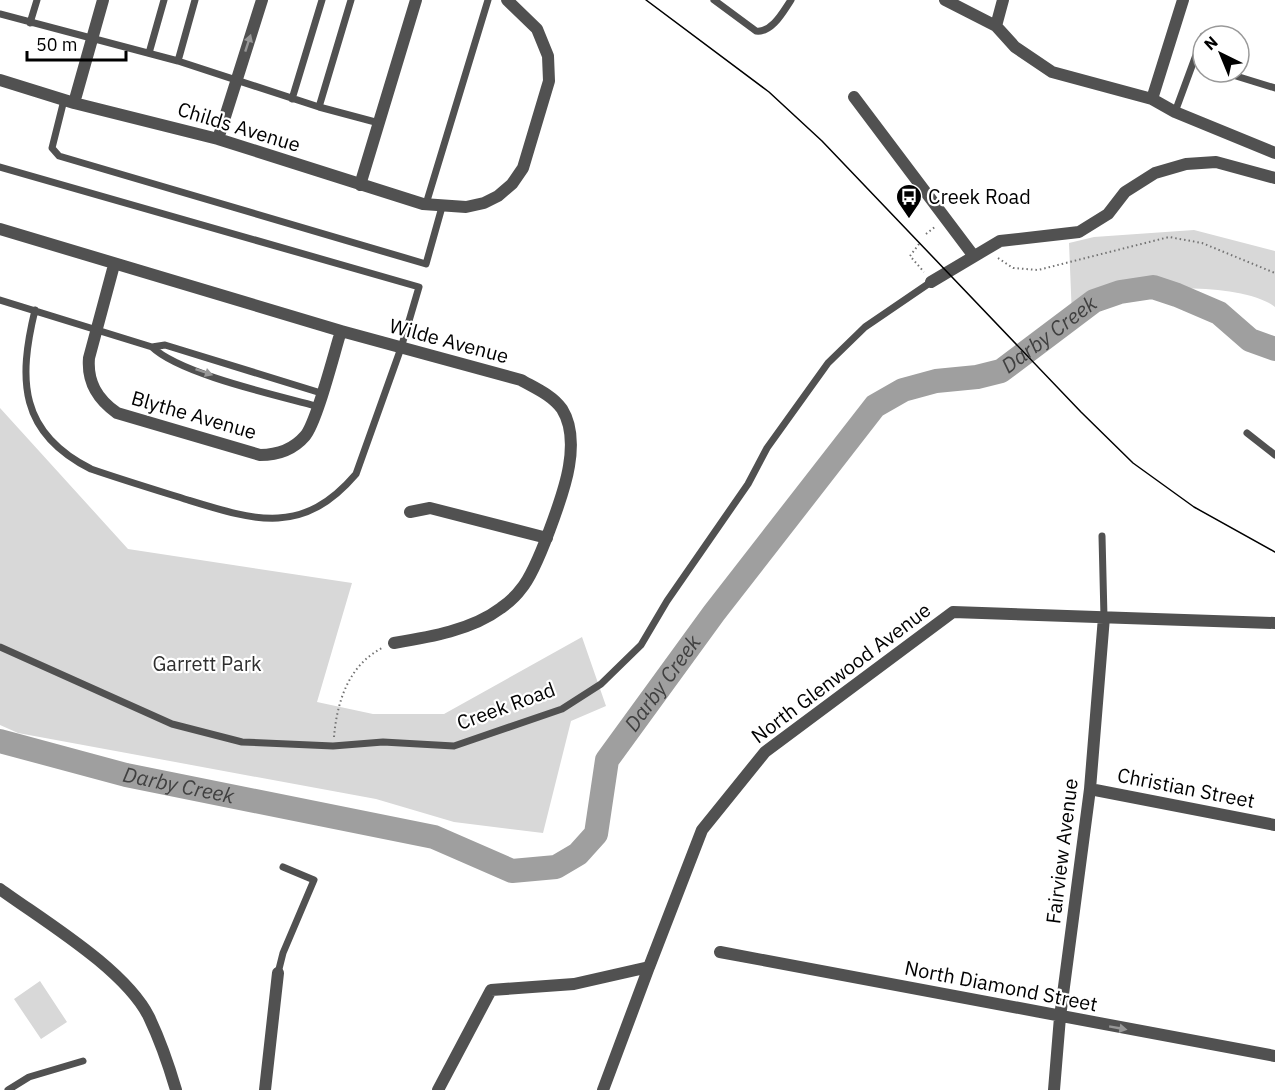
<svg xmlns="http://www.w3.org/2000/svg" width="1275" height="1090" font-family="'IBM Plex Sans',sans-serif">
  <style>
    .green { fill: #d8d8d8 }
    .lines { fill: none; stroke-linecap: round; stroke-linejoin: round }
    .river { stroke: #9f9f9f; stroke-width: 24 }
    .path { stroke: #737373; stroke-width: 2; stroke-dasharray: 1.5 3; stroke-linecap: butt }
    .service { stroke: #515151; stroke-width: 7 }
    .minor { stroke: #515151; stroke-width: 12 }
    .tram { stroke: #000; stroke-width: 1.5 }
    .oneway { fill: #979797 }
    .labels { text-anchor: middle; stroke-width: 4.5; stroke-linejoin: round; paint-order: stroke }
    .street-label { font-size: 20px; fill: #000; stroke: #fff }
    .poi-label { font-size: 20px; fill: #000; stroke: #fff; text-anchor: start }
    .park-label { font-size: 20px; fill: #2f2f2f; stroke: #fff }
    .water-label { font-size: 21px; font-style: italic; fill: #404040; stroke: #fff }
  </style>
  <rect width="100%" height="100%" fill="#fff"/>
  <!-- green -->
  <path class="green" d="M 1194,230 L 1275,251 L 1275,307 C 1249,286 1165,284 1134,295 C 1125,298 1117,304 1108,307 C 1097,311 1084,314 1072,317 L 1069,243 L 1094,237 Z
    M 0,408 L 128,549 L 352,583 L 317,702 L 373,714 L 444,714 L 582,637 L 606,706 L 571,721 L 543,833 L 454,822 L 376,799 L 18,733 L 0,725 Z
    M 40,981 L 67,1022 L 41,1039 L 14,999 Z"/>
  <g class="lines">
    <!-- river -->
    <path class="river" id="s1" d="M 0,741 L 126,775 L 434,837 L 512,871 L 556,867 L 578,854 L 596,834 L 607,760 L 714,613 L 875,406 L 903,390 L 936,381 L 977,377 L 1001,371 L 1094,301 L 1120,292 L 1153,287 L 1177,295 L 1219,313 L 1250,340 L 1275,349"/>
    <!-- path -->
    <path class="path" d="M 926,234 L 936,226
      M 919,244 L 910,256 L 924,272
      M 998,258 L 1013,268 L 1038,270 L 1169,237 L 1202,243 L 1275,273
      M 334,737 C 337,701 349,664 384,647"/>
    <!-- service -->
    <path class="service" d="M 714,0 L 756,31 C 772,33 783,12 791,0
      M 0,14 L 178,61 L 319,107 L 379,123
      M 30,23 L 37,0
      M 149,53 L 164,0
      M 178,61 L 195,0
      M 1223,72 L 1275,88
      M 292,99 L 322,0
      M 64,100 L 52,148 L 59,156 L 426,264 L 442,207
      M 319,107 L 351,0
      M 1175,112 L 1203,36
      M 0,167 L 419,287 L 401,348 L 356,474 C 303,536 256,521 188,500 C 156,490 123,480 91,469 C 19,433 18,380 35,310
      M 426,204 L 488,0
      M 0,300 L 152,347 C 180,374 276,395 316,406
      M 152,347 L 165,345 L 321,393
      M 1247,433 L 1275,455
      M 1102,536 L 1104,617
      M 0,647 L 172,724 L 242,742 L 333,746 L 383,742 L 454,746 L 562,709 L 601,684 L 641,645 L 667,601 L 748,484 L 767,448 L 828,363 L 865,327 L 931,282
      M 278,973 L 283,953 L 314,880 L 283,867
      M 8,1090 L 29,1077 L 83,1061"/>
    <!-- minor -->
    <path class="minor" d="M 945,0 L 996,26 L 1015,47 L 1052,72 L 1152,99 L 1175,112 L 1275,153
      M 996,26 L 1003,0
      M 0,80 L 74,103 L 218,139 L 423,204 L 466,207 L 484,203 L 498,196 L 512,184 L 523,168 L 549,81 L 548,56 L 537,29 L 507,0
      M 854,97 L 973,255
      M 1152,99 L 1183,0
      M 74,103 L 103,0
      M 218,139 L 262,0
      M 360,185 L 416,0
      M 0,229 L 341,331 L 521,380 C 535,388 552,395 562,409 C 572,425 572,448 569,466 C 565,491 537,571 521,589 C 516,596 508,603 501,608 C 472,630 430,637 394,643
      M 114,265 L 89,358 C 87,382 97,399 117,413 L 260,455 C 277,455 293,450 305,436 C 317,422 334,353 341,331
      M 931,282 L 1000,241 L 1079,232 L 1108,214 L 1125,192 L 1155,173 L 1186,164 L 1216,162 L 1275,178
      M 410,512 L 430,508 L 547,538
      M 1090,789 L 1275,825
      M 0,889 C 44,921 125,969 149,1017 C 160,1040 169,1066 176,1090
      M 720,952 L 1275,1056
      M 265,1090 L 278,973
      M 438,1090 L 491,990 L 574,984 L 649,967 L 702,830 L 765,752 L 953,612 L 1275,623
      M 603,1090 L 649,967
      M 1054,1090 L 1060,1017 L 1090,789 L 1104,617"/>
    <!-- tram -->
    <path class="tram" d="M 646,0 L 769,92 L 822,141 L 1081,412 L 1133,463 L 1194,507 L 1275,552"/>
  </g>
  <!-- one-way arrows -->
  <defs><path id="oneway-solid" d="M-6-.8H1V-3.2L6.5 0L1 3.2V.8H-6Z" transform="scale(1.5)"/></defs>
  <g class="oneway">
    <use href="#oneway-solid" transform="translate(248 43) rotate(-72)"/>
    <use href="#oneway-solid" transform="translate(204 372) rotate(19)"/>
    <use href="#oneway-solid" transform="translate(1118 1028) rotate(10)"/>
  </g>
  <!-- icons -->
  <defs>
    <symbol id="bus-pin" viewBox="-11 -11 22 30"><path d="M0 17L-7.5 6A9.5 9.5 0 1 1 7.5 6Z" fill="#000" stroke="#fff"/><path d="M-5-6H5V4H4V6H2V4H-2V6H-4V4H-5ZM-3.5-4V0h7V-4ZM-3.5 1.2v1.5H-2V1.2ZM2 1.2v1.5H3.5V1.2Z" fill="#fff"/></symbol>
  </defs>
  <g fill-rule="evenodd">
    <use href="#bus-pin" x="894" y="182" width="30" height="40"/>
  </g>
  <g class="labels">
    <!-- street labels -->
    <g class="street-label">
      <text transform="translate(239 127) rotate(17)" y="7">Childs Avenue</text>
      <text transform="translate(449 341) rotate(15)" y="7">Wilde Avenue</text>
      <text transform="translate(194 415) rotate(16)" y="7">Blythe Avenue</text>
      <text transform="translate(841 673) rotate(-37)" y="7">North Glenwood Avenue</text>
      <text transform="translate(506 706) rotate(-20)" y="7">Creek Road</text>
      <text transform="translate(1186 788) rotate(11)" y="7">Christian Street</text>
      <text transform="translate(1062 851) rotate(-83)" y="7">Fairview Avenue</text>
      <text transform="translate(1001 986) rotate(11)" y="7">North Diamond Street</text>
    </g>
    <!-- poi labels -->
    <g class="poi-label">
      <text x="928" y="204">Creek Road</text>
    </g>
    <!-- park labels -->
    <g class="park-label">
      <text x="207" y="671">Garrett Park</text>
    </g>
    <!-- water labels -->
    <g class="water-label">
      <text dy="7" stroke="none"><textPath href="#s1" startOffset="1338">Darby Creek</textPath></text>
      <text dy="7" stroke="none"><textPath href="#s1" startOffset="796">Darby Creek</textPath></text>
      <text dy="7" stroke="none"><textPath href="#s1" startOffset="184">Darby Creek</textPath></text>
    </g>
  </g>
  <!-- north arrow -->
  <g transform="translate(1221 54) rotate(317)"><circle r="28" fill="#ffffff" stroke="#999999" stroke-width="1.5"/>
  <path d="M0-4.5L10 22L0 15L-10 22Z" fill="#000000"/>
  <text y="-9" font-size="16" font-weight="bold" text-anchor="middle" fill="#000000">N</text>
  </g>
  <!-- scale -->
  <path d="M27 51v9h99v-9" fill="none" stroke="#000000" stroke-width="3"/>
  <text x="36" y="51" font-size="18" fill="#000000" stroke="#ffffff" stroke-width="4.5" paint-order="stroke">50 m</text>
</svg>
